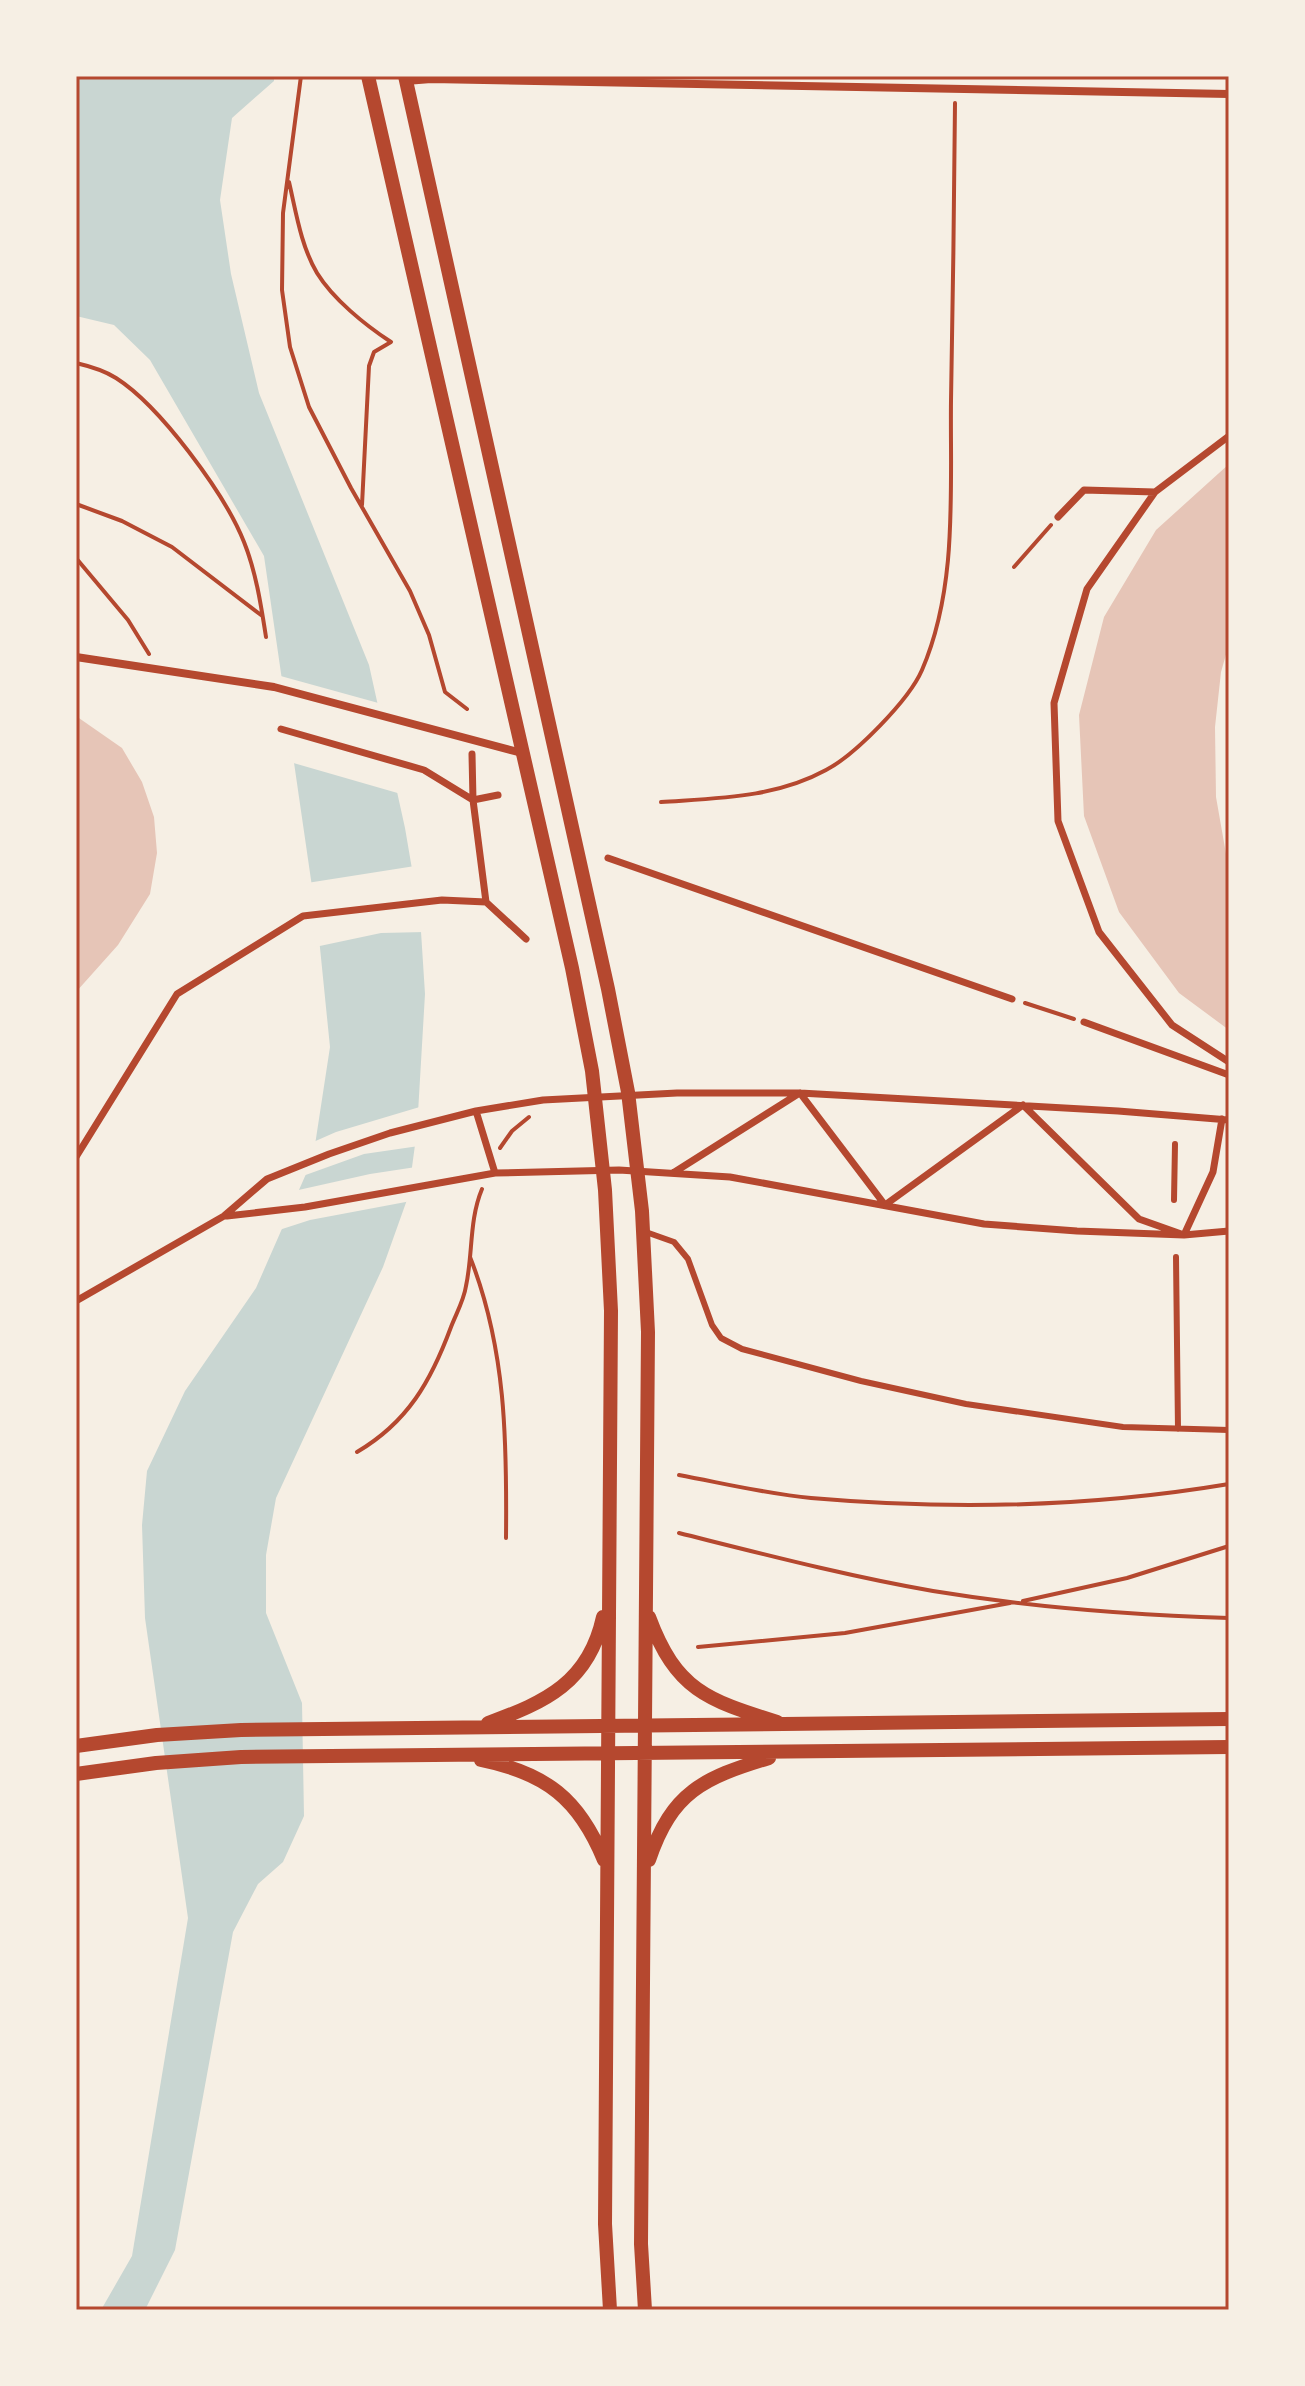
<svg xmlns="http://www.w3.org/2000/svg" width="1305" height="2386" font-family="Commissioner,sans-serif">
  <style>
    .water { fill: #c9d6d2 }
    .pier { fill: #f6efe4 }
    .building { fill: #e6c5b7 }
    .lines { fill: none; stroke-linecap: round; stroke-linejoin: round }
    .path { stroke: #b5482f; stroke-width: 4 }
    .service { stroke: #b5482f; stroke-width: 6 }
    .pedestrian { stroke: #b5482f; stroke-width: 7 }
    .minor { stroke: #b5482f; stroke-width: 8 }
    .tertiary { stroke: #b5482f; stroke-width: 14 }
    .neatline { fill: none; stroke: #b5482f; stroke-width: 3 }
  </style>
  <rect width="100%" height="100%" fill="#f6efe4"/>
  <!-- water -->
  <path class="water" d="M 76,76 L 274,76 L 274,81 L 232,118 L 220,200 L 231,274 L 259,393 L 369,665 L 405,828 L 420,916 L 425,994 L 417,1130 L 408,1197 L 383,1267 L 276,1498 L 266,1555 L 266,1613 L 302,1703 L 304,1816 L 283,1862 L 258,1884 L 233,1932 L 175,2250 L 145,2310 L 101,2310 L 132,2256 L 188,1918 L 145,1618 L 142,1525 L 147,1471 L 185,1391 L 256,1288 L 313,1158 L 330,1047 L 318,928 L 264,556 L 150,360 L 114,325 L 76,316 Z"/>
  <!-- pier -->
  <path class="pier" d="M 277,675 L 382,704 L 401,794 L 290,762 Z
    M 415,866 L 425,932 L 381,933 L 315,947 L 307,883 Z
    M 423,1106 L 419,1146 L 364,1154 L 300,1177 L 309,1157 L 311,1143 L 336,1132 Z
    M 416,1167 L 411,1201 L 310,1220 L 276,1231 L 294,1191 L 370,1174 Z"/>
  <!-- building -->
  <path class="building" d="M 1229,464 L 1229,644 L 1221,672 L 1215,727 L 1216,797 L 1229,871 L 1229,1030 L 1179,993 L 1119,912 L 1084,816 L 1079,715 L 1104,617 L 1156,530 Z
    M 76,716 L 122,748 L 142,782 L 154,817 L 157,853 L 150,894 L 118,945 L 76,992 Z"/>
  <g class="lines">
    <!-- path -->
    <path class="path" d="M 301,76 L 283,213 L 282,290 L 290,347 L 309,407 L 351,488 L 410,591 L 429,635 L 445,692 L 467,709
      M 289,182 C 296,212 301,246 317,273 C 333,299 365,325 391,342 L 374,352 L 369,366 L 362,505
      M 76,363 C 89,366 105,371 116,378 C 160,406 225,494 244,542 C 256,572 261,605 266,637
      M 76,504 L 122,521 L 172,547 L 261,615
      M 76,558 L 128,620 L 149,654
      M 1014,567 L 1051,525
      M 661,802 C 718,798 775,798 826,770 C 855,755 909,700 922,670 C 958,587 950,490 951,401 C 953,302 954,202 955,103
      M 1025,1003 L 1074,1019
      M 500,1148 L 512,1131 L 529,1117
      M 470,1257 C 506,1348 507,1441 506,1538
      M 357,1452 C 408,1422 431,1381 451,1327 C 456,1314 464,1300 466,1286 C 473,1254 469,1220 482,1189
      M 679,1475 C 722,1483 767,1494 811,1498 C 949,1510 1092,1507 1229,1484
      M 679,1533 C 763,1554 847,1576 933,1591 C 1030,1607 1131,1615 1229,1618
      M 1023,1601 L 1127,1578 L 1229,1546
      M 698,1647 L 845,1633 L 1010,1603"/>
    <!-- service -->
    <path class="service" d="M 1174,1200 L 1175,1144
      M 643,1231 L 674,1242 L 688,1259 L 712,1325 L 721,1338 L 742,1349 L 861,1381 L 966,1404 L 1123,1427 L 1229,1430
      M 1176,1257 L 1178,1429"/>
    <!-- pedestrian -->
    <path class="pedestrian" d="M 1229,436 L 1155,492 L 1087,589 L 1054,703 L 1058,821 L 1099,932 L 1172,1025 L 1229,1062
      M 1058,517 L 1084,490 L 1155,492
      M 281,729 L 424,770 L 473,800 L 498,795
      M 472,754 L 473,800 L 486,902 L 526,939
      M 608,858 L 1012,999
      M 1084,1022 L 1229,1075
      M 800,1093 L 885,1205 L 1023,1105 L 1139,1219 L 1184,1235 L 1213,1172 L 1222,1119
      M 476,1111 L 495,1173
      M 76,1157 L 177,994 L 303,916 L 442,900 L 486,902
      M 673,1173 L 798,1094
      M 227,1216 L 305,1207 L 495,1173 L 619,1170 L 730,1177 L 984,1224 L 1077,1231 L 1184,1235 L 1229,1231
      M 76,1301 L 224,1216 L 267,1179 L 329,1154 L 390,1133 L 476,1111 L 543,1100 L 677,1093 L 800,1093 L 1118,1111 L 1229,1120"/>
    <!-- minor -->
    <path class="minor" d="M 406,81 L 431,79 L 1229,94
      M 76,657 L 274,687 L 522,753"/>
    <!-- tertiary -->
    <path class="tertiary" d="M 368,76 L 572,968 L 592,1071 L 605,1190 L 611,1311 L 605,2224 L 610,2310
      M 405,76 L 608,989 L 628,1092 L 642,1211 L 648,1332 L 641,2244 L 645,2310
      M 649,1617 C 676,1690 707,1700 777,1722
      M 488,1723 C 546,1702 589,1682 603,1617
      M 76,1746 L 157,1735 L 241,1730 L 1229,1719
      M 481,1760 C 546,1773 579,1799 604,1860
      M 76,1774 L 156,1763 L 241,1757 L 1229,1747
      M 649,1860 C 672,1792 703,1778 769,1758"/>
  </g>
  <!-- border -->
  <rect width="1305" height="2386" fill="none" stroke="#f6efe4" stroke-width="156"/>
  <rect x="78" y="78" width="1149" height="2230" class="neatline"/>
</svg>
